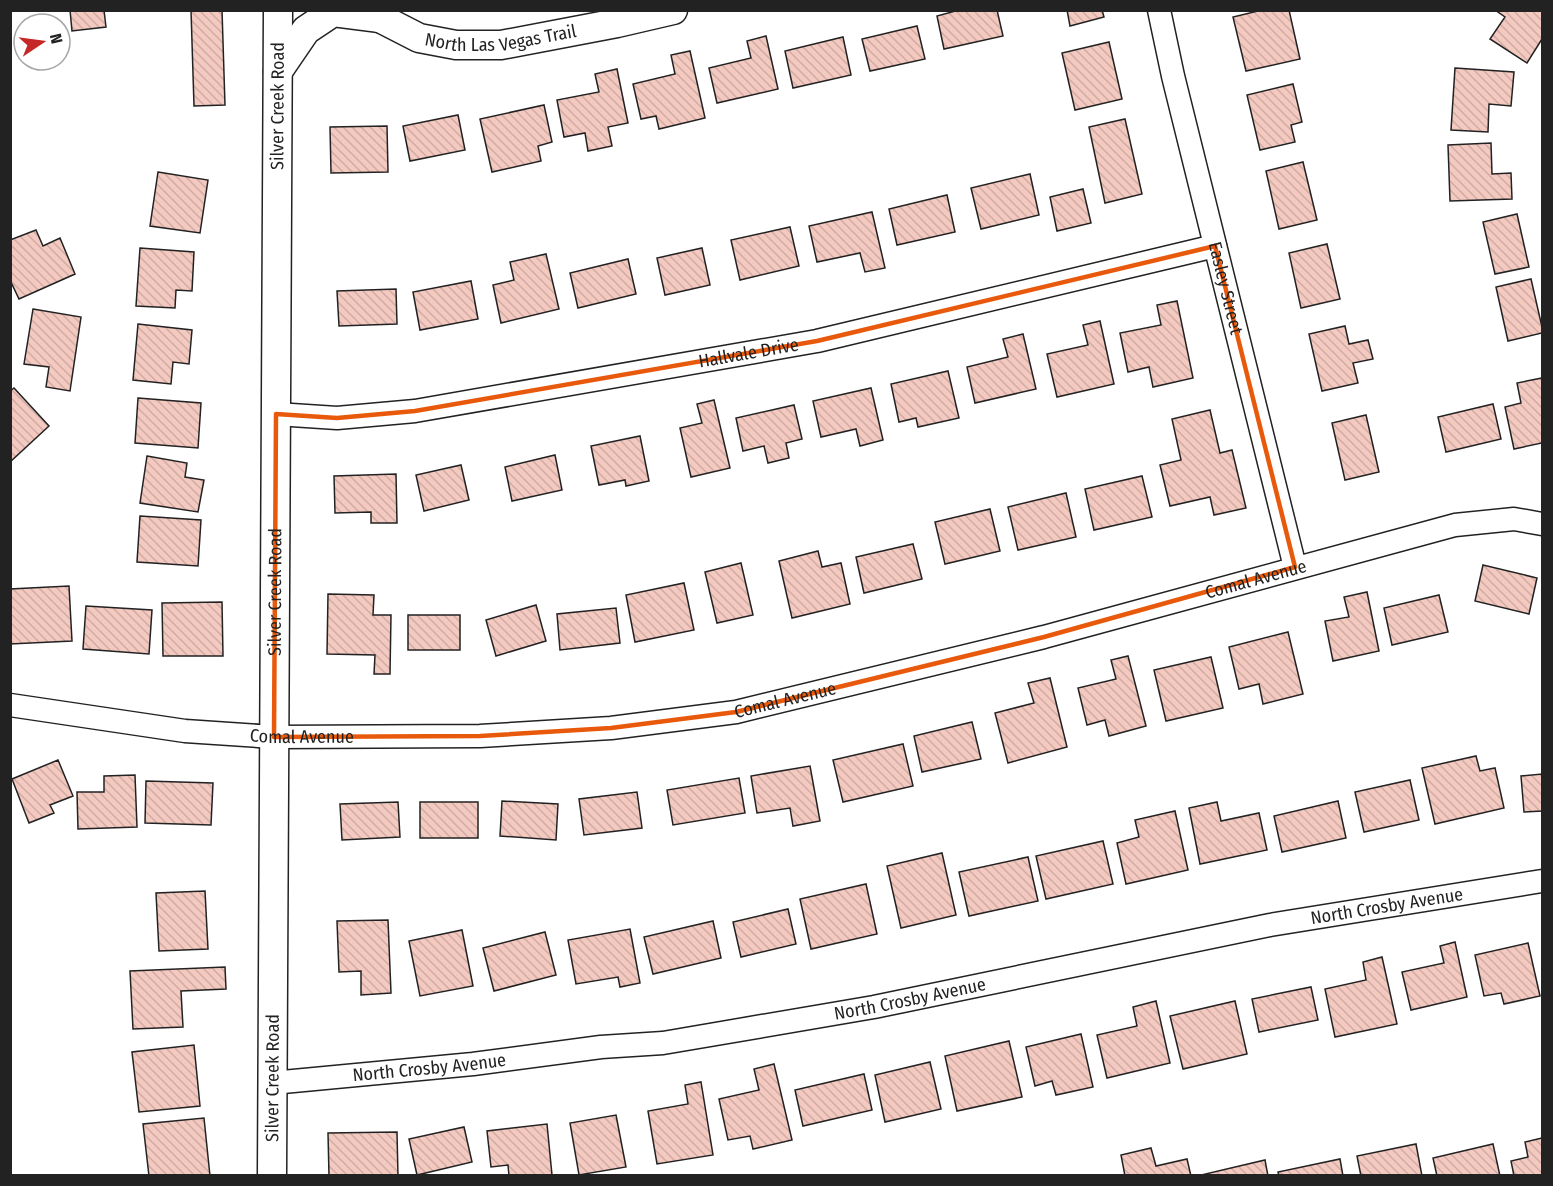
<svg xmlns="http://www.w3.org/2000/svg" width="1553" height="1186" font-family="'Fira Sans Condensed',sans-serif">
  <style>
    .building { fill: url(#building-back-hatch); stroke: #222; stroke-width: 1.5 }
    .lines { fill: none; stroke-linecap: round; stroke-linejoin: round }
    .minor-casing { stroke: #222; stroke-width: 25 }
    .tertiary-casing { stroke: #222; stroke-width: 31 }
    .minor { stroke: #fff; stroke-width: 22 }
    .tertiary { stroke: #fff; stroke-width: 28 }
    .marked { fill: none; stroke: #e8590c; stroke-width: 4.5; stroke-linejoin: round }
    .labels { text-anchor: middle; stroke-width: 4.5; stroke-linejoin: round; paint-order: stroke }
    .street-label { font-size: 18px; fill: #222; stroke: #fff }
  </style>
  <defs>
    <pattern id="building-back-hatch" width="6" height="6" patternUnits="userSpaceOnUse" patternTransform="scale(1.5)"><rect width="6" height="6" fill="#f3c9c0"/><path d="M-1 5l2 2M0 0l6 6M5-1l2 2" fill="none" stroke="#d0aca5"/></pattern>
  </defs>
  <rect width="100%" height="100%" fill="#fff"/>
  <!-- building -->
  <path class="building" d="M 70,10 L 104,10 L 106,27 L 72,31 Z
    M 191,10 L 222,10 L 225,105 L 194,106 Z
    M 959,10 L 997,10 L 1003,36 L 944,49 L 937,16 Z
    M 1067,10 L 1102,10 L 1104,17 L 1070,26 Z
    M 1262,10 L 1289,10 L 1300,59 L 1246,71 L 1233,17 Z
    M 1495,10 L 1542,10 L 1542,39 L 1527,63 L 1490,39 L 1505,17 Z
    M 917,26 L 925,59 L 870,71 L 862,39 Z
    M 766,36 L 778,89 L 717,103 L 709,68 L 751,58 L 747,41 Z
    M 843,37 L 851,75 L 793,88 L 785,51 Z
    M 1109,42 L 1122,99 L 1075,110 L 1062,53 Z
    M 690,51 L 705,118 L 659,129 L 656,116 L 641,119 L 633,84 L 675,74 L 671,55 Z
    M 1455,68 L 1514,72 L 1511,106 L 1489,104 L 1488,132 L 1451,130 Z
    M 617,69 L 628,123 L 608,127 L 612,146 L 588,151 L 585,133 L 564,137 L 557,100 L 599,92 L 595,74 Z
    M 1293,84 L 1302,122 L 1291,125 L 1295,142 L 1260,150 L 1247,95 Z
    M 544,105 L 552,142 L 538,146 L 541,161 L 492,172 L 480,119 Z
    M 458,115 L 465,150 L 410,161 L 403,126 Z
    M 1125,119 L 1142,194 L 1105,203 L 1089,127 Z
    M 387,126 L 388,172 L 331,173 L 330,127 Z
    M 1491,143 L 1492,174 L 1511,173 L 1512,199 L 1450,201 L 1448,145 Z
    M 1303,162 L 1317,220 L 1279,229 L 1266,171 Z
    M 158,172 L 208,180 L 200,233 L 150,226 Z
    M 1030,174 L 1039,215 L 981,229 L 971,188 Z
    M 1083,189 L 1091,223 L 1057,231 L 1050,197 Z
    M 947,195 L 955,232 L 897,245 L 889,209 Z
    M 872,212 L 885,268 L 865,272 L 860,253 L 817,262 L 809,226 Z
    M 1517,214 L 1529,267 L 1495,274 L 1483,222 Z
    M 790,227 L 799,266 L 740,280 L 731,240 Z
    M 36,230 L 43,246 L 60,238 L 75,274 L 19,299 L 10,280 L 10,240 Z
    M 1327,244 L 1340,299 L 1301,308 L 1289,253 Z
    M 140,248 L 194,252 L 192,291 L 176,290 L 175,308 L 136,306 Z
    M 702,248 L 710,285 L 665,295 L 657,258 Z
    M 546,254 L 559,309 L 501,323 L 493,285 L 514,280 L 510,262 Z
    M 628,259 L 636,294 L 578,308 L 570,273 Z
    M 1531,279 L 1542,327 L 1542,333 L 1508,341 L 1496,287 Z
    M 471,281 L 478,319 L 420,330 L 413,292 Z
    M 396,289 L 397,324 L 339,326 L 337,291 Z
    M 1177,301 L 1193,378 L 1153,387 L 1149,367 L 1128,372 L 1120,333 L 1161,325 L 1157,305 Z
    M 33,309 L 81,317 L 70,391 L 46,387 L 49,367 L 24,364 Z
    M 1100,321 L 1114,384 L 1057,397 L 1047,354 L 1088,345 L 1083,325 Z
    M 138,324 L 192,330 L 189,364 L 173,362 L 171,384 L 133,380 Z
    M 1345,326 L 1349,344 L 1368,340 L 1373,359 L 1353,363 L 1358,383 L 1322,391 L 1309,334 Z
    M 1023,334 L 1036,389 L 975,403 L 967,367 L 1008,357 L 1003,339 Z
    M 948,371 L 959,418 L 918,427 L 916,418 L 899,422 L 891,384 Z
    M 1542,378 L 1542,443 L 1514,449 L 1505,407 L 1521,403 L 1517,383 Z
    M 14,388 L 49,426 L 10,462 L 10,391 Z
    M 871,388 L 883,440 L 860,446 L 856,429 L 821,437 L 813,401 Z
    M 138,398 L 201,403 L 198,448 L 135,443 Z
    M 714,400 L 730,468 L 691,477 L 680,428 L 702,423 L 697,404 Z
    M 1493,404 L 1501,439 L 1446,452 L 1438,417 Z
    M 794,405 L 802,439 L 786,443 L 789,458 L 768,463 L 764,446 L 743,451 L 736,418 Z
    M 1210,410 L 1220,453 L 1232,450 L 1246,508 L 1214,515 L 1210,497 L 1170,506 L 1160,465 L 1181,460 L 1172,419 Z
    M 1366,415 L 1379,472 L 1345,480 L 1332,423 Z
    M 640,436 L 649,481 L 626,486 L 625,480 L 599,485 L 591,446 Z
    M 555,455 L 562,490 L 512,501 L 505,467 Z
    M 147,456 L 187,463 L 185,477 L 204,480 L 198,512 L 140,503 Z
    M 461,465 L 469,500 L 424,511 L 416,475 Z
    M 396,474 L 397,523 L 371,523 L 371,512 L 335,513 L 334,476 Z
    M 1142,476 L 1152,517 L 1094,530 L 1085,489 Z
    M 1066,493 L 1076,537 L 1018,550 L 1008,507 Z
    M 990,509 L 1000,551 L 945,564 L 935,522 Z
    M 140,516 L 201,520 L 198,566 L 137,562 Z
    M 913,544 L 922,579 L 864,593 L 856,557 Z
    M 818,551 L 822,567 L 841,563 L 850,604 L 792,618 L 779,561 Z
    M 741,563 L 753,615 L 717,623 L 705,572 Z
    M 1483,565 L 1537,578 L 1529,614 L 1475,601 Z
    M 684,583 L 694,630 L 635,642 L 626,595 Z
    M 69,586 L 72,641 L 10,644 L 10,589 Z
    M 1367,592 L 1379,651 L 1333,661 L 1325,621 L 1349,617 L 1344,597 Z
    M 328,594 L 374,595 L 373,615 L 391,615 L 390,674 L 374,674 L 375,655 L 327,654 Z
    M 1439,595 L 1448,632 L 1392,645 L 1384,608 Z
    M 222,602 L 223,656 L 163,656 L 162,603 Z
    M 536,605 L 546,641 L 496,656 L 486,620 Z
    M 86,606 L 152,610 L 149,654 L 83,649 Z
    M 616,608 L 620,643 L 560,650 L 557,614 Z
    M 408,615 L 460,615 L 460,650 L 408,650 Z
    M 1288,632 L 1303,694 L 1263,704 L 1259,684 L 1239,689 L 1229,647 Z
    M 1128,656 L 1146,726 L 1109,736 L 1105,720 L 1087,725 L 1078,688 L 1116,679 L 1111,660 Z
    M 1211,657 L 1223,708 L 1166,721 L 1154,670 Z
    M 1050,678 L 1067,747 L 1008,763 L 995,713 L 1034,703 L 1028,683 Z
    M 972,722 L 981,759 L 922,772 L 914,736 Z
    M 903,744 L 913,786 L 843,802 L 833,760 Z
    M 1476,756 L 1480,771 L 1495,768 L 1504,808 L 1435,824 L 1422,768 Z
    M 58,760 L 73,796 L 50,805 L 54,813 L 29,823 L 12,779 Z
    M 810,766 L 820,821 L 793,826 L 790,808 L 757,813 L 751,776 Z
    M 1542,774 L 1542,811 L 1524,812 L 1521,776 Z
    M 135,775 L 137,827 L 78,829 L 77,792 L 104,792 L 104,776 Z
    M 739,778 L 745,813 L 673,825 L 667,790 Z
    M 1410,780 L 1419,820 L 1364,832 L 1355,792 Z
    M 146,781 L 213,783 L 211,825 L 145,823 Z
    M 637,792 L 642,828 L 584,835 L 579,799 Z
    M 502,801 L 558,804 L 556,840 L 500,836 Z
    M 1338,801 L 1346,838 L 1282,852 L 1274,816 Z
    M 398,802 L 400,837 L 342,840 L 340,804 Z
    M 420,802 L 478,802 L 478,838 L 420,838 Z
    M 1217,802 L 1221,821 L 1259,813 L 1267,850 L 1200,864 L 1189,808 Z
    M 1175,811 L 1188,870 L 1126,884 L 1117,843 L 1139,837 L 1135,820 Z
    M 1103,841 L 1113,884 L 1046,899 L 1036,856 Z
    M 942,853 L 956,915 L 901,928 L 887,866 Z
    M 1028,857 L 1038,901 L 969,916 L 959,872 Z
    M 866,884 L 877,934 L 811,949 L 800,899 Z
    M 205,891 L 208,949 L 159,951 L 156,893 Z
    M 788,909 L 796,944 L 741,957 L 733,922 Z
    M 388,920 L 391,993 L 361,995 L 361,971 L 339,972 L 337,921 Z
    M 713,921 L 721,958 L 653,974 L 644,937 Z
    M 630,929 L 640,983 L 620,987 L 618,977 L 576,984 L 568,940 Z
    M 462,930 L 473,986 L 420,996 L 409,941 Z
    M 545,932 L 556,975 L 494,991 L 483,948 Z
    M 1455,942 L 1467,997 L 1411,1010 L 1402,972 L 1444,963 L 1440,946 Z
    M 1528,943 L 1540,996 L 1504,1004 L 1501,993 L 1484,996 L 1475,955 Z
    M 1382,957 L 1397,1024 L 1335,1037 L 1325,989 L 1366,980 L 1363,962 Z
    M 225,967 L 226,989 L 181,991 L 183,1027 L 133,1029 L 130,971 Z
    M 1311,987 L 1318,1020 L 1259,1032 L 1252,999 Z
    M 1156,1001 L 1170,1063 L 1107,1078 L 1097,1035 L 1137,1026 L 1133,1007 Z
    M 1235,1001 L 1247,1054 L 1183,1069 L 1170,1016 Z
    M 1081,1034 L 1093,1087 L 1056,1095 L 1052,1081 L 1035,1086 L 1026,1047 Z
    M 1009,1041 L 1022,1097 L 957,1111 L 945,1056 Z
    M 194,1045 L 200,1106 L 139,1112 L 132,1052 Z
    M 930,1062 L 941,1109 L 885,1122 L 875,1075 Z
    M 774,1064 L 792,1140 L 753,1149 L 750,1136 L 728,1140 L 719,1099 L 759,1090 L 754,1069 Z
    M 864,1074 L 872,1110 L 803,1126 L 795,1090 Z
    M 701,1082 L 713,1155 L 657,1164 L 648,1111 L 688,1104 L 685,1085 Z
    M 616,1115 L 626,1167 L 579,1175 L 570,1123 Z
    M 204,1118 L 210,1176 L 149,1176 L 143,1124 Z
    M 547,1124 L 552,1175 L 509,1176 L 508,1165 L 491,1167 L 487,1131 Z
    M 464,1127 L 472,1162 L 417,1175 L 409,1139 Z
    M 397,1132 L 398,1176 L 329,1176 L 328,1133 Z
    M 1542,1138 L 1542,1176 L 1514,1176 L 1511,1161 L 1528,1157 L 1525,1142 Z
    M 1416,1144 L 1422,1176 L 1361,1176 L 1357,1156 Z
    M 1493,1144 L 1500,1176 L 1437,1176 L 1433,1158 Z
    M 1151,1148 L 1156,1166 L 1187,1159 L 1191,1176 L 1125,1176 L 1121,1155 Z
    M 1340,1159 L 1343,1176 L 1279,1176 L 1278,1172 Z
    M 1265,1160 L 1268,1176 L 1201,1176 L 1201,1175 Z"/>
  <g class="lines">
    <defs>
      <g id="minor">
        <path id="s1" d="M 1159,10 L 1173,76 L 1295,567"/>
        <path id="s2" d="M 276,414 L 337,418 L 415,411 L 817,341 L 1215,246"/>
        <path id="s3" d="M 10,705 L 185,731 L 274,737 L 480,736 L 611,728 L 736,712 L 1044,637 L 1455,525 L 1514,519 L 1542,524"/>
        <path id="s4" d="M 272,1083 L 473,1064 L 601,1047 L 663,1043 L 874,1007 L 1270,925 L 1542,881"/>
      </g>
      <g id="tertiary">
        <path id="s5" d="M 369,10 L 380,18 L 419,38 L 456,45 L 501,45 L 617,23 L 673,10"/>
        <path d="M 278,71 L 306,30 L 333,12 L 380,18"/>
        <path id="s6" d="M 272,1176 L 278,10"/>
      </g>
    </defs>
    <!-- minor casing -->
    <use href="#minor" class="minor-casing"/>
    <!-- tertiary casing -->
    <use href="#tertiary" class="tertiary-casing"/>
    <!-- minor -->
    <use href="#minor" class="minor"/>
    <!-- tertiary -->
    <use href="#tertiary" class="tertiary"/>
  </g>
  <!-- marked area -->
  <path class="marked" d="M 1215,246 L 1295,567 L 1044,637 L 736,712 L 611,728 L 480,736 L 274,737 L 276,414 L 337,418 L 415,411 L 817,341 Z"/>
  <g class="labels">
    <!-- street labels -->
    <g class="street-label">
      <text dy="6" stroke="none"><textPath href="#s5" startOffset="140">North Las Vegas Trail</textPath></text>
      <text dy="6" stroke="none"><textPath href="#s6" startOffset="1070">Silver Creek Road</textPath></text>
      <text dy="6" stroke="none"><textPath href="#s1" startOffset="286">Easley Street</textPath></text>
      <text dy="6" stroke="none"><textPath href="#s2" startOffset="478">Hallvale Drive</textPath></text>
      <text dy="6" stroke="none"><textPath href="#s3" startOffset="1266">Comal Avenue</textPath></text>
      <text dy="6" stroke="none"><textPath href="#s6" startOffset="584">Silver Creek Road</textPath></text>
      <text dy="6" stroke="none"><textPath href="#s3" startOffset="780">Comal Avenue</textPath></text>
      <text dy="6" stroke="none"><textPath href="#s3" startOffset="294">Comal Avenue</textPath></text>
      <text dy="6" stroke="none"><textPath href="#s4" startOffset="1130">North Crosby Avenue</textPath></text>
      <text dy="6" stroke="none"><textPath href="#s4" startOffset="644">North Crosby Avenue</textPath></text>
      <text dy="6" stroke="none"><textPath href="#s4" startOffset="158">North Crosby Avenue</textPath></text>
      <text dy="6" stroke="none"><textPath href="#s6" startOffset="98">Silver Creek Road</textPath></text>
    </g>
  </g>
  <!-- border -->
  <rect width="1553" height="1186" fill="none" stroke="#222222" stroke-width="24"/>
  <!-- north arrow -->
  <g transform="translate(42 42) rotate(77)"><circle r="28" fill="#ffffff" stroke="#a7a7a7" stroke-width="1.5"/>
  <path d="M0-4.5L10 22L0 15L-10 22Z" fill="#c62828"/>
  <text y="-9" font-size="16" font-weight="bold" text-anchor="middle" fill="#222222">N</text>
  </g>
</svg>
